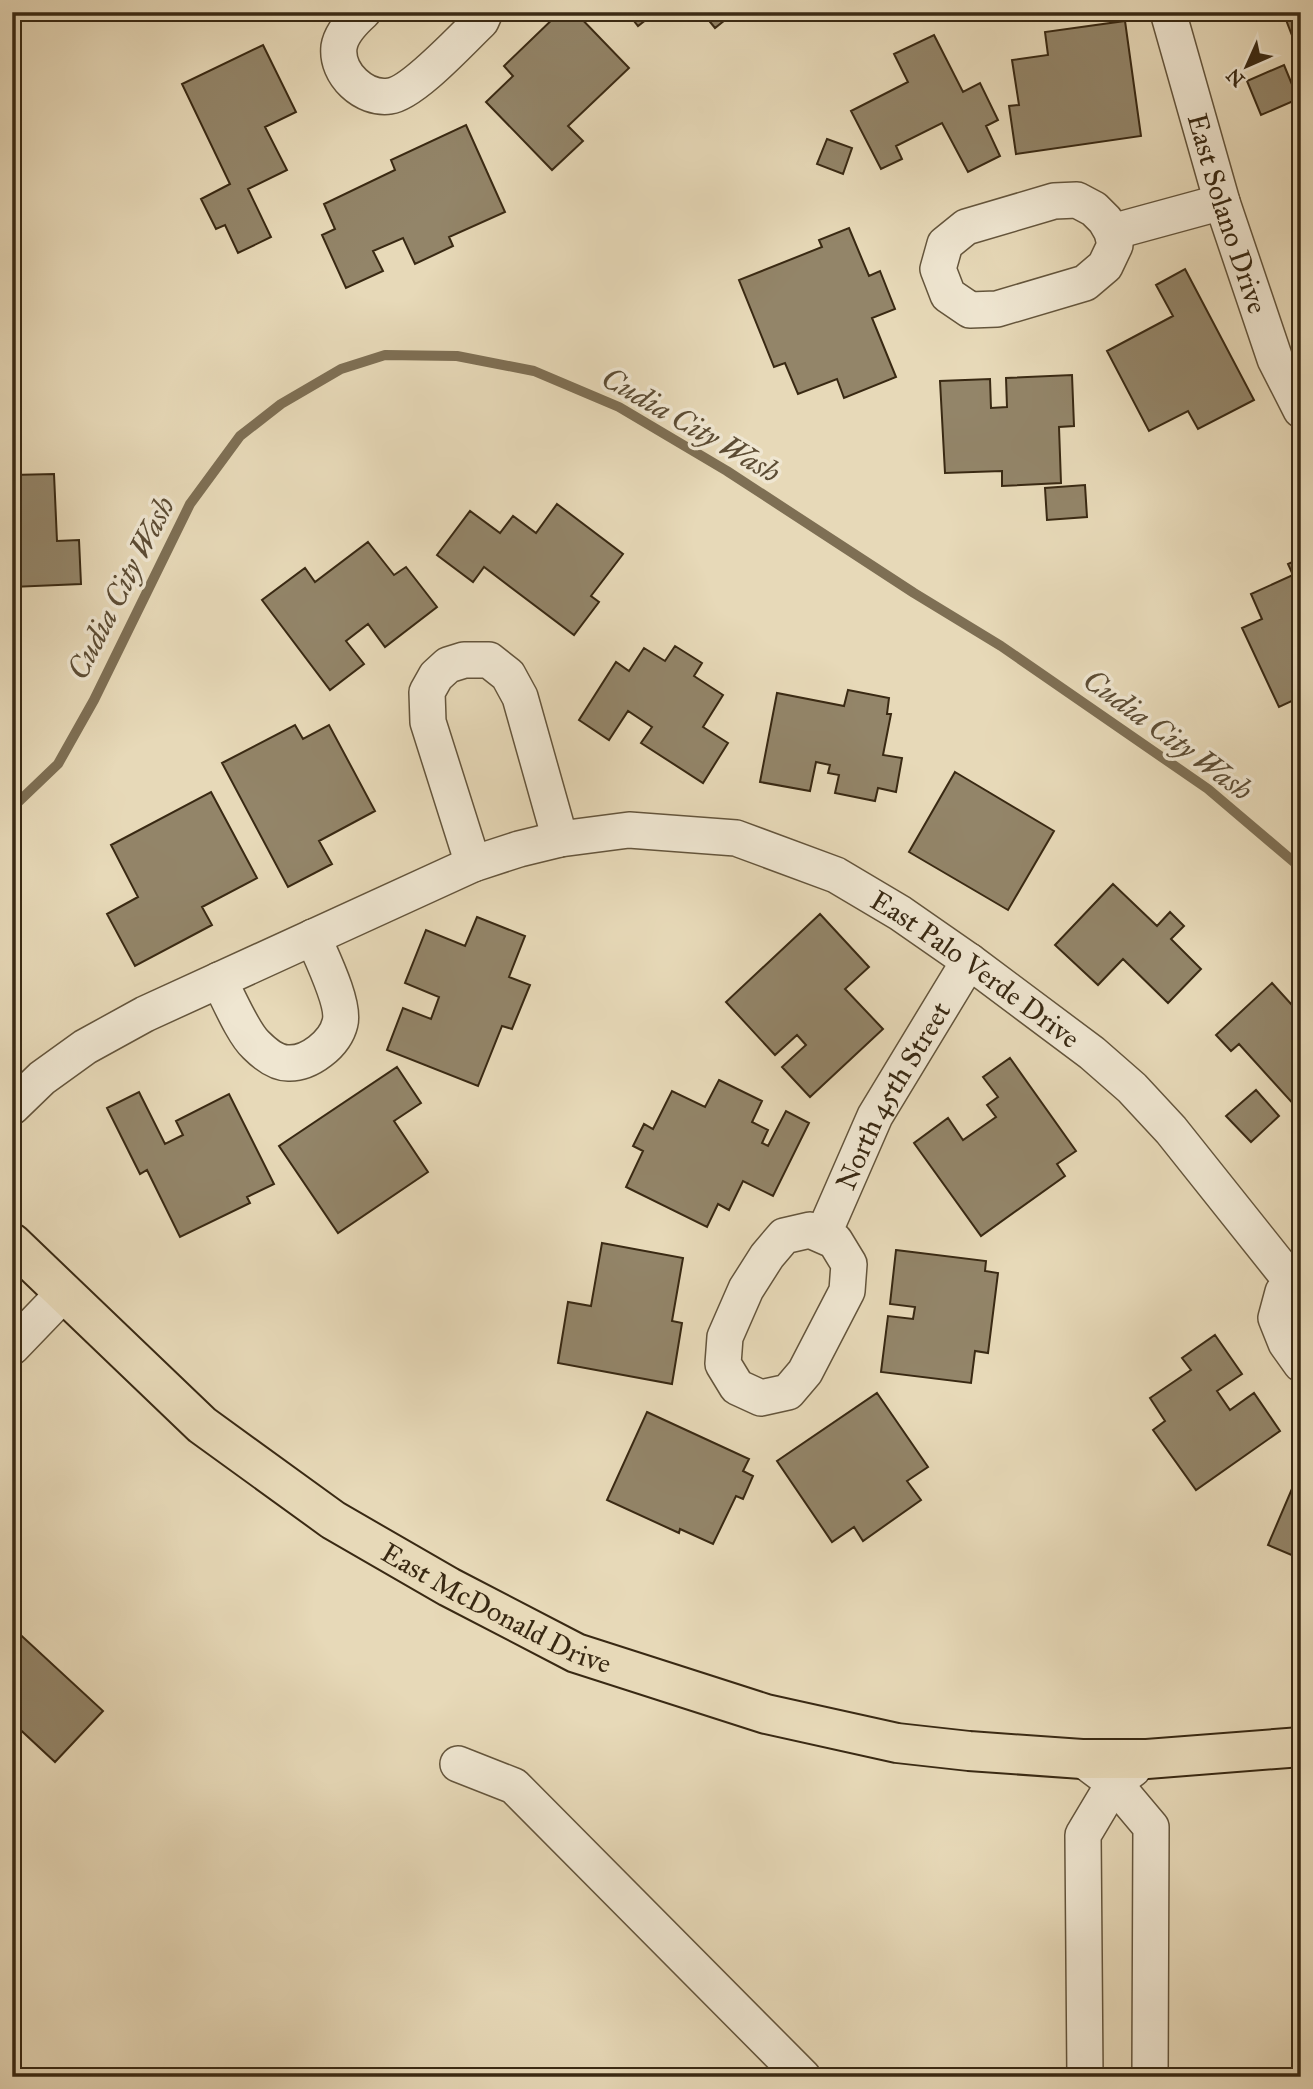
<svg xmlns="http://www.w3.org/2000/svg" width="1313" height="2089" font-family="'IM FELL Great Primer',serif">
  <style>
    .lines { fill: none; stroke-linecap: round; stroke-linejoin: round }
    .stream { stroke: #7e6f54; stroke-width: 10 }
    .building { fill: #938569; stroke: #392913; stroke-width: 2 }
    .minor-casing { stroke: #64553c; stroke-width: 38 }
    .major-casing { stroke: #392913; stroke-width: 42 }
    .minor { stroke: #efe6d1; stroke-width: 35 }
    .major { stroke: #e7d9b8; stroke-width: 38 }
    .labels { text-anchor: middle; stroke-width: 7; stroke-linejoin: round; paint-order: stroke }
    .street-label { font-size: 28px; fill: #392913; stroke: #efe6d1 }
    .water-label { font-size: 30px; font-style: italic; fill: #5c4c34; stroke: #efe6d1 }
  </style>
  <rect width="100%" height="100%" fill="#e7d9b8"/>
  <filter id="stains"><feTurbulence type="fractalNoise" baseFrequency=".00286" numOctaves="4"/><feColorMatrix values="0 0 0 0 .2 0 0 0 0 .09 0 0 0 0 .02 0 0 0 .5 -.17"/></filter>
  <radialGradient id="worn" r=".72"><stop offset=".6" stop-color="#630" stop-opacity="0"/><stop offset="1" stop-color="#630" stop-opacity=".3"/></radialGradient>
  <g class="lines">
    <!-- stream -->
    <path class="stream" d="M 12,808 L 58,764 L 94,700 L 190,504 L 240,436 L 281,404 L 341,369 L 385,355 L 457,356 L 534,371 L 619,407 L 727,471 L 914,593 L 1001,646 L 1208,789 L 1301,868"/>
  </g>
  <!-- building -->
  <path class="building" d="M 560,12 L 575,12 L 629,68 L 568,126 L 583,141 L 552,170 L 486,102 L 513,76 L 504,66 Z
    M 627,12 L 656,12 L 638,26 Z
    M 702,12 L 735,12 L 715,28 Z
    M 1283,12 L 1301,12 L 1301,59 Z
    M 1125,21 L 1141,136 L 1016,154 L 1009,106 L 1019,105 L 1012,60 L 1048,55 L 1045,32 Z
    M 934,35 L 963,92 L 980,83 L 998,120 L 986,126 L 1000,156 L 968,172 L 942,123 L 896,146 L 902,159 L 881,169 L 851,111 L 908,82 L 894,54 Z
    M 263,45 L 296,112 L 265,127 L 287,170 L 248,189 L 271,237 L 238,253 L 225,225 L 216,229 L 201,199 L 230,184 L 182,84 Z
    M 1284,65 L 1298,99 L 1261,115 L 1247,81 Z
    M 466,125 L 505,212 L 449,237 L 453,246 L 415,264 L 403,238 L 373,251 L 383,271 L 346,288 L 322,235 L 335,229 L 324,204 L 395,170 L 391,160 Z
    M 827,139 L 852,148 L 843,174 L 817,164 Z
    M 849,228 L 869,276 L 880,271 L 895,309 L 872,318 L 896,377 L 844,398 L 837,379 L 798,394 L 785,363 L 774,367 L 739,280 L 822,247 L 819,240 Z
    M 1185,269 L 1254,400 L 1198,429 L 1188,411 L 1149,431 L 1107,351 L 1173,316 L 1156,285 Z
    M 1072,375 L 1074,426 L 1059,427 L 1061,483 L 1002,486 L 1002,471 L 945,473 L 940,381 L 990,379 L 991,408 L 1007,407 L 1006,378 Z
    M 54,474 L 57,541 L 79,540 L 81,584 L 12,587 L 12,475 Z
    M 1085,485 L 1087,517 L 1047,520 L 1045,488 Z
    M 557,504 L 623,554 L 591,596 L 599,602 L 574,635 L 484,567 L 473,582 L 437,555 L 470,511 L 500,533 L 513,516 L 536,533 Z
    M 368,542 L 394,575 L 406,567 L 437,607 L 385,647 L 368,624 L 346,641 L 364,664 L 330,690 L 262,600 L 305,568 L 315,582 Z
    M 1301,558 L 1301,704 L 1298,698 L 1279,707 L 1242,628 L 1262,619 L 1251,594 L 1293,575 L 1288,564 Z
    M 675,646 L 702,663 L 694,676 L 723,695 L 703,727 L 728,743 L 703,783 L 641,743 L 652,727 L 628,711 L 609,740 L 579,720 L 616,662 L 629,671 L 644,648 L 665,661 Z
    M 848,690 L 889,698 L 887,714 L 891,714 L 883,755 L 902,758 L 896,792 L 878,788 L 875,801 L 835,793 L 839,775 L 828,773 L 830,765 L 816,762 L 810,791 L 760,782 L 777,693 L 844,706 Z
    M 295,725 L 303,739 L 329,725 L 375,811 L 319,841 L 332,864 L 288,887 L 222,763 Z
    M 955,772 L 1054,831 L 1008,910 L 909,852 Z
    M 211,792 L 257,878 L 202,907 L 212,925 L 135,966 L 107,914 L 138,897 L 111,845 Z
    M 1113,884 L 1157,926 L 1170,912 L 1184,926 L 1171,939 L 1201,969 L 1168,1003 L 1123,959 L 1098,985 L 1055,945 Z
    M 820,914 L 869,967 L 845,989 L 883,1029 L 810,1097 L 782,1067 L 806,1045 L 797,1035 L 775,1055 L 726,1002 Z
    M 477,917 L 525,936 L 509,977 L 530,985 L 512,1029 L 502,1026 L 478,1086 L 387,1050 L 403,1008 L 431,1019 L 439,997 L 405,983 L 426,930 L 465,946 Z
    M 1272,983 L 1301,1015 L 1301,1103 L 1296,1107 L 1239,1044 L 1231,1051 L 1216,1035 Z
    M 1010,1058 L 1076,1151 L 1057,1164 L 1065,1176 L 981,1236 L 914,1143 L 948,1118 L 963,1140 L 996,1117 L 987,1105 L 998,1097 L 983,1077 Z
    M 397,1067 L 421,1103 L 394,1121 L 428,1172 L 338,1233 L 279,1146 Z
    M 719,1080 L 762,1101 L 752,1122 L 768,1130 L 762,1143 L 768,1146 L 786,1111 L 809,1123 L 773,1196 L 743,1181 L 729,1210 L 718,1204 L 707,1227 L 626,1187 L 643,1151 L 633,1146 L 644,1124 L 653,1129 L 672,1091 L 705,1107 Z
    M 1256,1090 L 1279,1116 L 1251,1142 L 1226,1116 Z
    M 139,1092 L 165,1144 L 183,1135 L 176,1121 L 229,1094 L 274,1184 L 247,1197 L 250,1203 L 180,1237 L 147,1170 L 140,1174 L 107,1108 Z
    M 602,1243 L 683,1258 L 672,1321 L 682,1323 L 672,1384 L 558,1363 L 568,1302 L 591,1306 Z
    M 896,1250 L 986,1261 L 985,1271 L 998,1273 L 988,1353 L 975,1351 L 971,1383 L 881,1372 L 888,1316 L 913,1319 L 915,1307 L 890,1304 Z
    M 1215,1335 L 1242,1374 L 1217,1391 L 1230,1410 L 1254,1393 L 1280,1431 L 1196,1490 L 1153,1430 L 1165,1421 L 1150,1398 L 1191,1370 L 1182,1358 Z
    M 877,1393 L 928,1467 L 907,1481 L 921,1500 L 863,1541 L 854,1527 L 832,1542 L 777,1461 Z
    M 647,1412 L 749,1459 L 743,1471 L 753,1476 L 743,1499 L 736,1496 L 713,1544 L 680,1529 L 679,1533 L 607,1500 Z
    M 1300,1470 L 1301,1470 L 1301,1559 L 1268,1545 Z
    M 12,1627 L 103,1711 L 55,1762 L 12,1722 Z"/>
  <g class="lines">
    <defs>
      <g id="minor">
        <path d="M 363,12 C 353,21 341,34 339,47 C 336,74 364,100 390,96 C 413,93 463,38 481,21 L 485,12"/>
        <path id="s1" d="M 1168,12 L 1222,202 L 1275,359 L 1301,410"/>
        <path d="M 1077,200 L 1094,209 L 1105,220 L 1112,232 L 1115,245 L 1105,266 L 1085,283 L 997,309 L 970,310 L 948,295 L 938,269 L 945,244 L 966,227 L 1054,201 Z"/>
        <path d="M 1112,232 L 1222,202"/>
        <path d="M 473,864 L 428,722 L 427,692 L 436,676 L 448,665 L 464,660 L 489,660 L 508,675 L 520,697 L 560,839"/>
        <path d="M 219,980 C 228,997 243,1033 256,1045 C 264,1053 276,1063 288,1063 C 309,1064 335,1044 340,1023 C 345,1004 321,956 313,937"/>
        <path id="s2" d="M 12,1107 L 42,1078 L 85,1047 L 145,1014 L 473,864 L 519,849 L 560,839 L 629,830 L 736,838 L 836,875 L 900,913 L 969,961 L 1092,1053 L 1132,1088 L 1171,1130 L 1293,1283"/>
        <path d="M 810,1230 L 835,1241 L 849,1264 L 847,1291 L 805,1372 L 788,1392 L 761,1398 L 737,1387 L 723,1364 L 725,1337 L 746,1289 L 767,1256 L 784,1236 Z"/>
        <path id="s3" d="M 823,1235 L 875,1116 L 969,961"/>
        <path d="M 1301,1278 L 1283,1292 L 1276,1318 L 1286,1343 L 1301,1364"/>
        <path d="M 12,1347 L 64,1293"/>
        <path d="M 1082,1759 L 1114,1783 L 1151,1827 L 1150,2077"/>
        <path d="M 458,1764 L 514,1786 L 803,2077"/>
        <path d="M 1085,2077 L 1083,1835 L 1114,1783 L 1133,1769"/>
      </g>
      <g id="major">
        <path id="s4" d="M 12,1243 L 202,1425 L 333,1520 L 449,1587 L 576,1653 L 766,1714 L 897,1743 L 969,1751 L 1082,1759 L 1147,1759 L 1301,1747"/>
      </g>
    </defs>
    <!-- minor casing -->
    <use href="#minor" class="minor-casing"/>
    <!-- major casing -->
    <use href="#major" class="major-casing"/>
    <!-- minor -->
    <use href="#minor" class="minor"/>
    <!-- major -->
    <use href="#major" class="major"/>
  </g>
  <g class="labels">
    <!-- street labels -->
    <g class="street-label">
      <text dy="10" stroke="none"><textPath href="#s1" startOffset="210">East Solano Drive</textPath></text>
      <text dy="10" stroke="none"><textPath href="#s2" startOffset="1066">East Palo Verde Drive</textPath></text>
      <text dy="10" stroke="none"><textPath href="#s3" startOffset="156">North 45th Street</textPath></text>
      <text dy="10" stroke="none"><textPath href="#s4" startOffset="611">East McDonald Drive</textPath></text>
    </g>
    <!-- water labels -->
    <g class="water-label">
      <text transform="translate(691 425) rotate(30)" y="10">Cudia City Wash</text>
      <text transform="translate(121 588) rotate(-63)" y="10">Cudia City Wash</text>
      <text transform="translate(1168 735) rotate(36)" y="10">Cudia City Wash</text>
    </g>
  </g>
  <!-- margin -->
  <rect width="1313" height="2089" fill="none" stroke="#e7d9b8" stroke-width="42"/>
  <rect x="14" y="14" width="1285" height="2061" fill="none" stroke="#392913" stroke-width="3.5"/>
  <rect x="21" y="21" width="1271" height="2047" fill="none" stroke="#392913" stroke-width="2"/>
  <!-- north arrow -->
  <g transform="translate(1247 66) rotate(225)" stroke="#efe6d1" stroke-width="5" paint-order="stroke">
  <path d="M0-5L12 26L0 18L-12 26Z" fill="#392913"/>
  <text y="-10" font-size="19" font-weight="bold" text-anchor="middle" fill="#392913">N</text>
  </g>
  <rect width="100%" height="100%" filter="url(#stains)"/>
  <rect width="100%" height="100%" fill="url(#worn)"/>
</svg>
